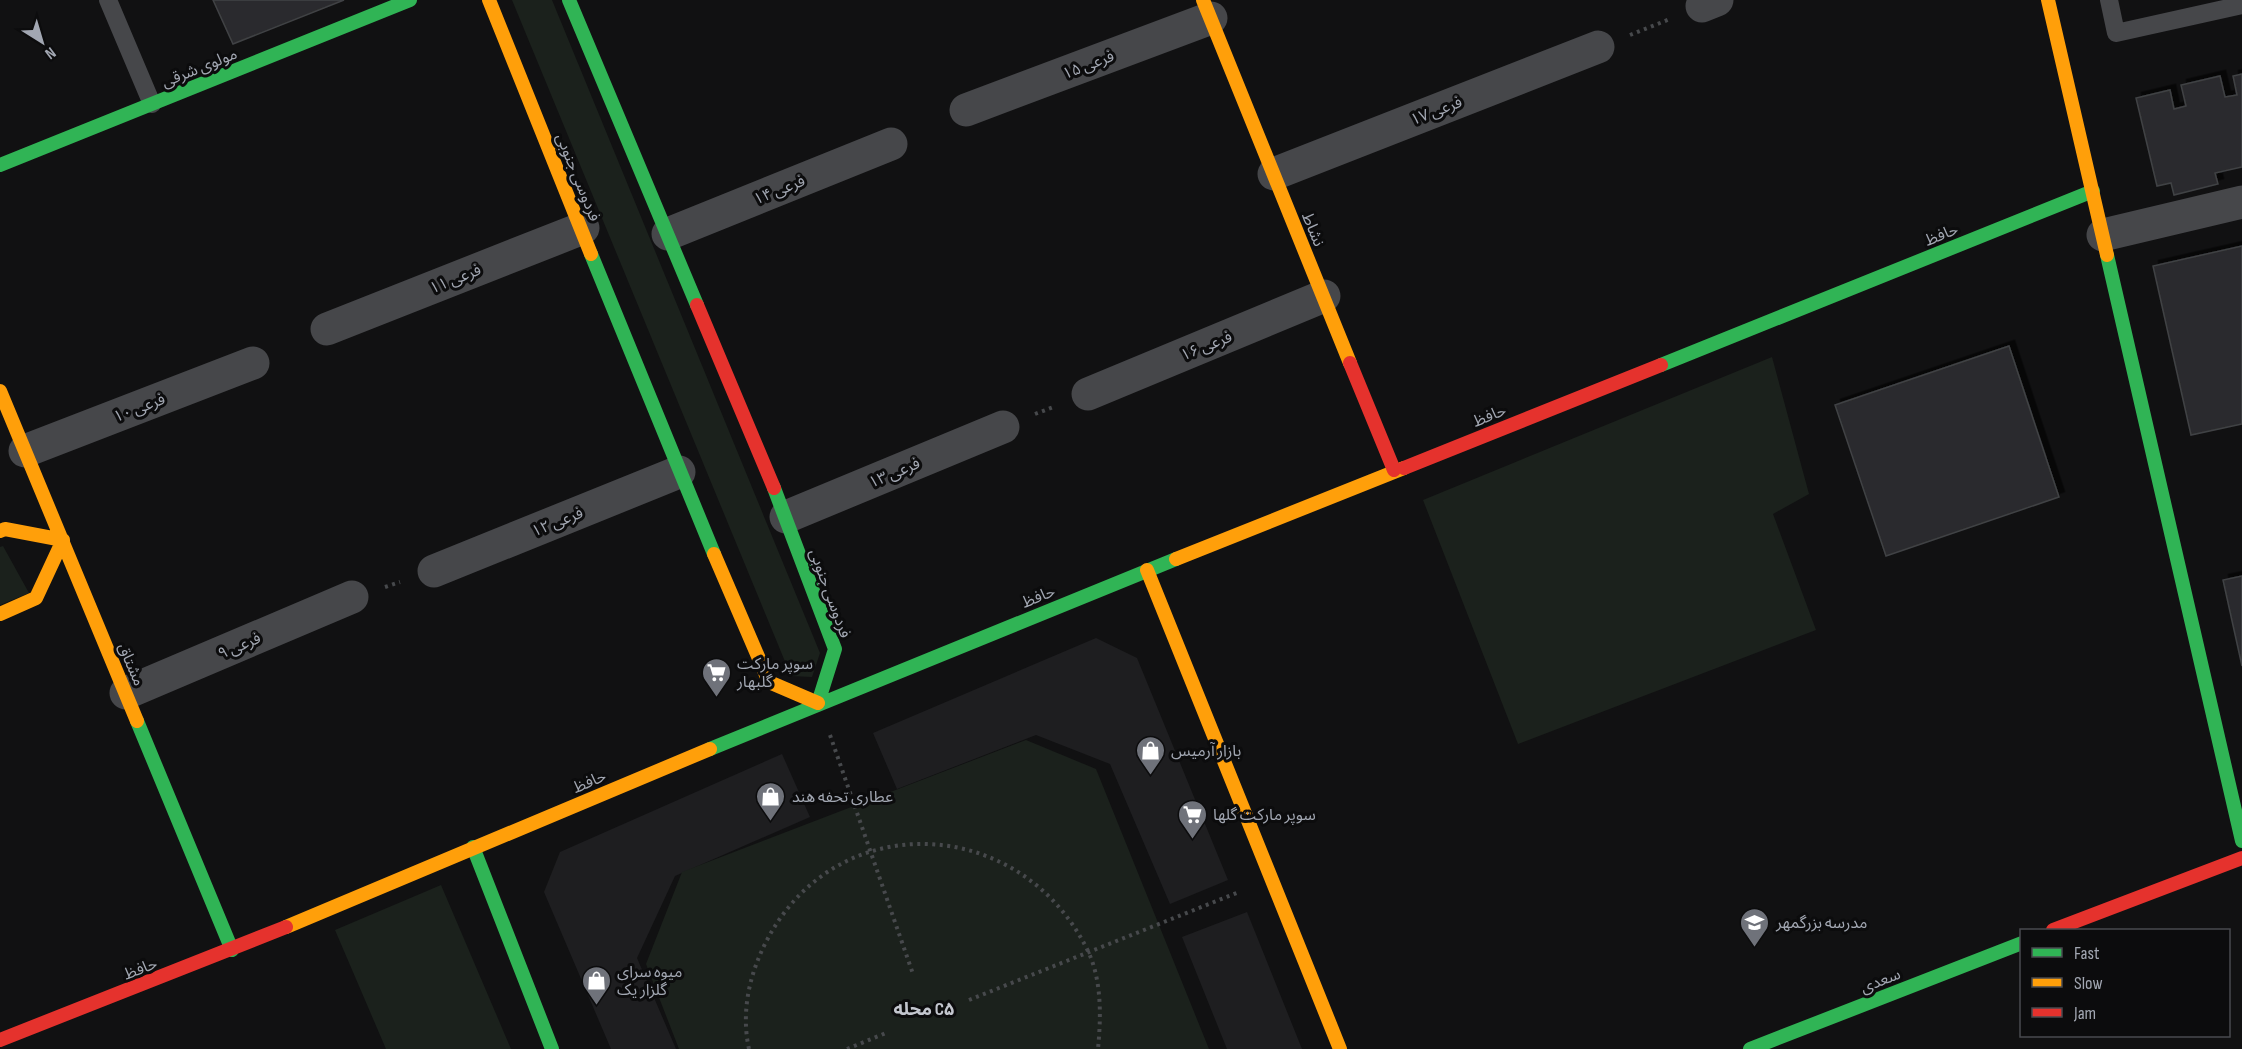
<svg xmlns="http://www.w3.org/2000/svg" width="2242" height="1049" font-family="'Sofia Sans Condensed','Noto Sans Arabic',sans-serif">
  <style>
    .built { fill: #1e1e20 }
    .green { fill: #1b211c }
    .building { fill: #2c2c2d; stroke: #404245; stroke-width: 1.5; filter: url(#shadow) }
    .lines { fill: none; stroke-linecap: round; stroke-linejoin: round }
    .path { stroke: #47494c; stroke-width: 4; stroke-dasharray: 3 4.5; stroke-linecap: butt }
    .lane { stroke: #46474a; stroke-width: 18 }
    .street { stroke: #46474a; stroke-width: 33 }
    .fast { stroke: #30b455; stroke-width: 14 }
    .slow { stroke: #ff9f0a; stroke-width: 14 }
    .jam { stroke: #e5322d; stroke-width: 14 }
    .labels { text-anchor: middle; stroke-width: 6; stroke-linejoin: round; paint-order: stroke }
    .street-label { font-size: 16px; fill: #a2a7b2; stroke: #0c0c0d }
    .poi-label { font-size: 16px; fill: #a2a7b2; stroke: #0c0c0d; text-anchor: start }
    .neighbourhood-label { font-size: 18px; font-weight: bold; fill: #c3c6ce; stroke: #0c0c0d }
  </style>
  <defs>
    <filter id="shadow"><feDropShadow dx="5.5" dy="-5.5" stdDeviation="0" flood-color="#0009"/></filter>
  </defs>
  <rect width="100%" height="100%" fill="#111112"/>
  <!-- built -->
  <path class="built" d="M 1096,638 L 1137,658 L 1228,880 L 1170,904 L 1110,764 L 1036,735 L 897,789 L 873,733 Z
    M 782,754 L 810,817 L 675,876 L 637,958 L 676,1049 L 611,1049 L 544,892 L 560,852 Z
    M 1247,912 L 1302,1049 L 1227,1049 L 1182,937 Z"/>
  <!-- green -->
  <path class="green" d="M 512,0 L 552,0 L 820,653 L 812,677 L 791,676 Z
    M 1772,357 L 1809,494 L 1773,514 L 1816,630 L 1518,744 L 1423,500 Z
    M 3,546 L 29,593 L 0,605 L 0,547 Z
    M 1026,740 L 1096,769 L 1209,1049 L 679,1049 L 646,964 L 682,872 Z
    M 441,885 L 511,1049 L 386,1049 L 335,930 Z"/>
  <!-- building -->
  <path class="building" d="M 213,0 L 344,0 L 233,44 Z
    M 2242,74 L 2242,167 L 2215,173 L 2218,184 L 2174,195 L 2171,183 L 2157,186 L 2136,98 L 2170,90 L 2174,109 L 2186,106 L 2181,85 L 2220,76 L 2225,97 L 2237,95 L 2233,76 Z
    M 2242,246 L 2242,424 L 2191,435 L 2153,266 Z
    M 2009,346 L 2059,497 L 1886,556 L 1835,405 Z
    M 2242,576 L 2242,666 L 2223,580 Z"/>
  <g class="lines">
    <!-- path -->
    <path class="path" d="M 1630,35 L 1670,19
      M 1035,414 L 1056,406
      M 385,587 L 400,582
      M 830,735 L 913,974
      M 969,1000 L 1239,892
      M 749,1049 C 741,1013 749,976 765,944 C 834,805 1021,814 1088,951 C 1102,981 1101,1017 1098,1049
      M 847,1049 L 886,1033"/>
    <!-- lane -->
    <path class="lane" d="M 108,0 L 152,104
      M 2109,0 L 2116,33 L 2242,5"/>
    <!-- street -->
    <path class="street" d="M 1702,6 L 1717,0
      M 966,110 L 1211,18
      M 1274,174 L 1598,47
      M 668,234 L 891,144
      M 2103,235 L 2242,202
      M 327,329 L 583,228
      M 1088,394 L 1324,296
      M 25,451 L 253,363
      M 786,517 L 1003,427
      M 434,571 L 679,472
      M 126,693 L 352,597"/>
    <!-- fast -->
    <path class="fast" d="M 569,0 L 697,305
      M 0,165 L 410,0
      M 591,254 L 714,554
      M 2107,255 L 2242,841
      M 1661,365 L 2093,191
      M 774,488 L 835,649 L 818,703
      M 137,721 L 232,950
      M 710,749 L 1176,559
      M 473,847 L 552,1049
      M 1750,1049 L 2022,943"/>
    <!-- slow -->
    <path class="slow" d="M 489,0 L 591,254
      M 1203,0 L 1350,363
      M 2048,0 L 2107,255
      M 0,391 L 137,721
      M 0,531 L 5,529 L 63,540 L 36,598 L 0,614
      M 714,554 L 769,682 L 818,703
      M 1176,559 L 1404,468
      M 1147,570 L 1340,1049
      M 286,927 L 710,749"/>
    <!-- jam -->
    <path class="jam" d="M 697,305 L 774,488
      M 1350,363 L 1394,470
      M 1404,468 L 1661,365
      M 2053,930 L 2242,858
      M 0,1040 L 286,927"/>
  </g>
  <!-- icons -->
  <defs>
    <symbol id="supermarket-pin" viewBox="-11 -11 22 30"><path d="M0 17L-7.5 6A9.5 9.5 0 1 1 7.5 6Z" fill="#6f727a" stroke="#0c0c0d"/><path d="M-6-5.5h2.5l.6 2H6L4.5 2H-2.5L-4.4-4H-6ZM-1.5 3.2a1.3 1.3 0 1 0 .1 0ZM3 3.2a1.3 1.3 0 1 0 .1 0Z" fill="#fff"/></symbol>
    <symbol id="shop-pin" viewBox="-11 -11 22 30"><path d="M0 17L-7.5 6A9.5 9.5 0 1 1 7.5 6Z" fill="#6f727a" stroke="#0c0c0d"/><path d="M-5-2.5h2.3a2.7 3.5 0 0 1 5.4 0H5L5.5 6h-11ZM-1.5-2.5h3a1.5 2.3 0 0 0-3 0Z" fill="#fff"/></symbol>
    <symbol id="school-pin" viewBox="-11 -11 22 30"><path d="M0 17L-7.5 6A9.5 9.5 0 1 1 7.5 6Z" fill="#6f727a" stroke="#0c0c0d"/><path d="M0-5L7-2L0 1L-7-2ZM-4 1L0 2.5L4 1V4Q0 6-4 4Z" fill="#fff"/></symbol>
  </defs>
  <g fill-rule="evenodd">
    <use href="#supermarket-pin" x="700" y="656" width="33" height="45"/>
    <use href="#shop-pin" x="1134" y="734" width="33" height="45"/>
    <use href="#shop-pin" x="754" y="780" width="33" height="45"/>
    <use href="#supermarket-pin" x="1176" y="798" width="33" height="45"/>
    <use href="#school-pin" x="1738" y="906" width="33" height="45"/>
    <use href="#shop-pin" x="580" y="964" width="33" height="45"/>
  </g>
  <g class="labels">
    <!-- street labels -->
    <g class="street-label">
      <text transform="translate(1088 64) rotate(-21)" y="6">فرعی ۱۵</text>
      <text transform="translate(199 67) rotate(-22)" y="6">مولوی شرقی</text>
      <text transform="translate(1436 110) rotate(-21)" y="6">فرعی ۱۷</text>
      <text transform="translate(579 177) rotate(68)" y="6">فردوسی جنوبی</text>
      <text transform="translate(779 189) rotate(-22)" y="6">فرعی ۱۴</text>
      <text transform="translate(1314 229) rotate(68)" y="6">نشاط</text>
      <text transform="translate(1941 234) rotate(-22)" y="6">حافظ</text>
      <text transform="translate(455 278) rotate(-22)" y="6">فرعی ۱۱</text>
      <text transform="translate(1206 345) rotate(-22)" y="6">فرعی ۱۶</text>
      <text transform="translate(139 407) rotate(-21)" y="6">فرعی ۱۰</text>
      <text transform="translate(1489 415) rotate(-22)" y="6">حافظ</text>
      <text transform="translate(894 472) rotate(-23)" y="6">فرعی ۱۳</text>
      <text transform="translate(557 521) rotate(-22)" y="6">فرعی ۱۲</text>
      <text transform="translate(831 593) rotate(70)" y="6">فردوسی جنوبی</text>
      <text transform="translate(1038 596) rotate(-22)" y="6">حافظ</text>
      <text transform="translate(239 645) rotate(-23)" y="6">فرعی ۹</text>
      <text transform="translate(132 664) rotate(67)" y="6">مشتاق</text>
      <text transform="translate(589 781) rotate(-23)" y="6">حافظ</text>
      <text transform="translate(140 968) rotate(-21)" y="6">حافظ</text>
      <text transform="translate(1880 980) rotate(-22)" y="6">سعدی</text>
    </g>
    <!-- poi labels -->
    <g class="poi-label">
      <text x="737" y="669">سوپر مارکت<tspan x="737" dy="18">گلبهار</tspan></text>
      <text x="1171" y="756">بازار آرمیس</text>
      <text x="792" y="802">عطاری تحفه هند</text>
      <text x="1213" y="820">سوپر مارکت گلها</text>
      <text x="1776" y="928">مدرسه بزرگمهر</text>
      <text x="617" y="977">میوه سرای<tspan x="617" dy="18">گلزار یک</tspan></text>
    </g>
    <!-- neighbourhood labels -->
    <g class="neighbourhood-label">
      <text x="924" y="1015">محله C۵</text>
    </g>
  </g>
  <!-- legend -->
  <rect x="2020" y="929" width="210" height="108" fill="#0c0c0d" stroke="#484a4f" stroke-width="1.5"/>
  <rect x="2032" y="948" width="30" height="9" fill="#30b455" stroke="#484a4f" stroke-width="1.5"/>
  <text x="2074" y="959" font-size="18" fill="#a2a7b2">Fast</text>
  <rect x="2032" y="978" width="30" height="9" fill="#ff9f0a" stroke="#484a4f" stroke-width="1.5"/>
  <text x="2074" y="989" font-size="18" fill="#a2a7b2">Slow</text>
  <rect x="2032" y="1008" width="30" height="9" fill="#e5322d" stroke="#484a4f" stroke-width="1.5"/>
  <text x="2074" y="1019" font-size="18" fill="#a2a7b2">Jam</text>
  <!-- north arrow -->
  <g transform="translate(42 42) rotate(143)" stroke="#0c0c0d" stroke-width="4.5" paint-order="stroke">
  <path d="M0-4.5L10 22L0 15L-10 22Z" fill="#a2a7b2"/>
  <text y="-9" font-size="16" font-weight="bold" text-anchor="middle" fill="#a2a7b2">N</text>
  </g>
</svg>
